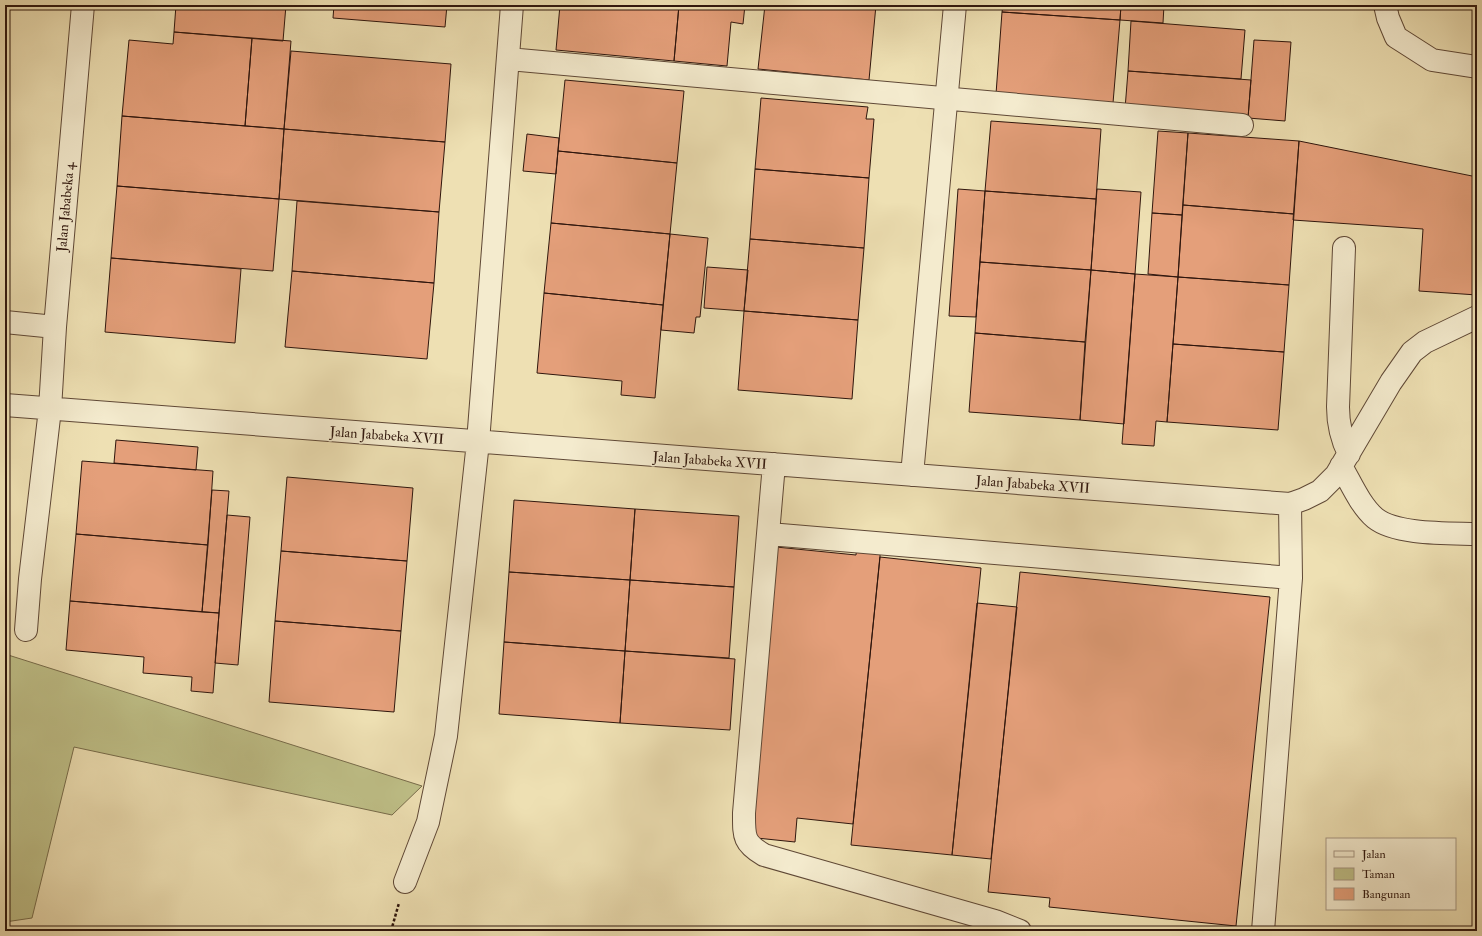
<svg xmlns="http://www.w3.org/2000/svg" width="1482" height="936" font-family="'IM FELL Double Pica',serif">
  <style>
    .green { fill: #bfc088; stroke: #776b4a }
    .building { fill: #e49f7a; stroke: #2f160d }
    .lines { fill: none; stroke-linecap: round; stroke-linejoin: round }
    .minor-casing { stroke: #5f4836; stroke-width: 24 }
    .path { stroke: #2f160d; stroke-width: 2.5; stroke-dasharray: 3 2; stroke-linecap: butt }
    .minor { stroke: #f4ebce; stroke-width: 22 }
    .labels { text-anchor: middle; stroke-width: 3; stroke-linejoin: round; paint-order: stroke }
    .street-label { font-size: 14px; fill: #2f160d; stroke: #f4ebce }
  </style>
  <rect width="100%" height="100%" fill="#eee0b3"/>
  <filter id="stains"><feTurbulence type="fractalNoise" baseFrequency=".005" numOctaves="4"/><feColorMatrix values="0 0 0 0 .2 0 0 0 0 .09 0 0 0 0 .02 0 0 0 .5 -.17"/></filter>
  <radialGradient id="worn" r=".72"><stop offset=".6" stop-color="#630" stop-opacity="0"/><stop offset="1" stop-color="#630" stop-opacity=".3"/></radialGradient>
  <!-- green -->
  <path class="green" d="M 5,654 L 422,786 L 392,815 L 74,747 L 32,918 L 5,922 Z"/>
  <!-- building -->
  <path class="building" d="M 176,5 L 286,5 L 283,41 L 174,32 Z
    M 334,5 L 447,5 L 445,27 L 333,18 Z
    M 560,5 L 679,5 L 674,61 L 556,50 Z
    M 679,5 L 745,5 L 743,24 L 731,22 L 727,66 L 674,61 Z
    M 765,5 L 876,5 L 869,80 L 758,69 Z
    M 1003,5 L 1121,5 L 1120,20 L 1002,12 Z
    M 1121,5 L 1164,5 L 1163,23 L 1120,20 Z
    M 1002,12 L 1120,20 L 1113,103 L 996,94 Z
    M 1131,21 L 1245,30 L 1241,79 L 1128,71 Z
    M 174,32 L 252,38 L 245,126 L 122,116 L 129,40 L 173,44 Z
    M 252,38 L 291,41 L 284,129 L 245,126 Z
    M 1254,40 L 1291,42 L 1285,121 L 1248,118 Z
    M 291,51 L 451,64 L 445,142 L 284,129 Z
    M 1128,71 L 1251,80 L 1248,118 L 1125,109 Z
    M 565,80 L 684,91 L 677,163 L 558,151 Z
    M 761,98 L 868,107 L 866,119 L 874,119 L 869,178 L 755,169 Z
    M 122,116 L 284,129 L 279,199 L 117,186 Z
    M 991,121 L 1101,129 L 1096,199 L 985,191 Z
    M 284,129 L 445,142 L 439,212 L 279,199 Z
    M 1158,131 L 1188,133 L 1182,215 L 1152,213 Z
    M 1188,133 L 1299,141 L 1294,214 L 1183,205 Z
    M 527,134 L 559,138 L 556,174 L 523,171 Z
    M 1299,141 L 1477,177 L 1477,295 L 1419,291 L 1423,229 L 1293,220 Z
    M 558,151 L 677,163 L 670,234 L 551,223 Z
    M 755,169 L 869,178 L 864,248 L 750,239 Z
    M 117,186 L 279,199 L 273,271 L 111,258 Z
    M 958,189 L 985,191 L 976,317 L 949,316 Z
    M 1097,189 L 1141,192 L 1135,274 L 1091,270 Z
    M 985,191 L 1096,199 L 1091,270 L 980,262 Z
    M 297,201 L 439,212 L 434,283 L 292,271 Z
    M 1183,205 L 1294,214 L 1289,285 L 1178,277 Z
    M 1152,213 L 1182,215 L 1178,277 L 1148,274 Z
    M 551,223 L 670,234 L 663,305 L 544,293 Z
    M 670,234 L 708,238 L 700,317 L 696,317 L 694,333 L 661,330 Z
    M 750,239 L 864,248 L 858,320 L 744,311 Z
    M 111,258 L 241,269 L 235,343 L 105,332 Z
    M 980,262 L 1091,270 L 1085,342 L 975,333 Z
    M 707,267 L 748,270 L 744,311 L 704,308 Z
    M 1091,270 L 1135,274 L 1124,424 L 1080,420 Z
    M 292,271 L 434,283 L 427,359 L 285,347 Z
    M 1135,274 L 1178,277 L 1167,422 L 1156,421 L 1154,446 L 1122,444 Z
    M 1178,277 L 1289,285 L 1284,352 L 1173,344 Z
    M 544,293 L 663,305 L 655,398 L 621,395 L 622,381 L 537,373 Z
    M 744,311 L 858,320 L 852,399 L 738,390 Z
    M 975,333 L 1085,342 L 1080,420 L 969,412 Z
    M 1173,344 L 1284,352 L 1278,430 L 1167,422 Z
    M 116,440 L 198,447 L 196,470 L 114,463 Z
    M 82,461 L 213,471 L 208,545 L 76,534 Z
    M 287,477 L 413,488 L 407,561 L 281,551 Z
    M 212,490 L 229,491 L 219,613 L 202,612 Z
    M 514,500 L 635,509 L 630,580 L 509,572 Z
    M 635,509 L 739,516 L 734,587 L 630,580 Z
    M 227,515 L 250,517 L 238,665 L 215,663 Z
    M 76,534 L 208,545 L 202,612 L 70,601 Z
    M 857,544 L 881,546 L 853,824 L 797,818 L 795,842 L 747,837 L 776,547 L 856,555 Z
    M 281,551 L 407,561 L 401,631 L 275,621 Z
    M 880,557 L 981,568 L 952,855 L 851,845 Z
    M 509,572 L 630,580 L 625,651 L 504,642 Z
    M 1020,572 L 1270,597 L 1236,926 L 1049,907 L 1050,898 L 988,892 Z
    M 630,580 L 734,587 L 729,658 L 625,651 Z
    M 70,601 L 219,613 L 213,693 L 191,691 L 192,677 L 143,673 L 144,657 L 66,650 Z
    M 977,603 L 1017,607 L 991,859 L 952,855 Z
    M 275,621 L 401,631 L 394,712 L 269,702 Z
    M 504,642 L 625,651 L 620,723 L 499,714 Z
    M 625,651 L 735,659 L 730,730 L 620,723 Z"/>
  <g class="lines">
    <defs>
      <path id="minor" d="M 1385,5 L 1388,18 L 1396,37 L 1407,44 L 1432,60 L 1477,67
        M 508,59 L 1242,125
        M 1344,248 L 1338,407 C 1338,425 1341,438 1349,454
        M 5,322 L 55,327
        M 5,405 L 1290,504 L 1304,499 L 1320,491 L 1336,475 L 1391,382 L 1412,352 L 1425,342 L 1477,317
        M 774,464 L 744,813 C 744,836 743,843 764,855 L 995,921 L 1020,931
        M 1341,466 C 1351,483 1360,505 1375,518 C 1396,535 1449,533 1477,534
        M 912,475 L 955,5
        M 769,534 L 1291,578
        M 26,630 L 30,579 L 50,409 L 55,327 L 83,5
        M 405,882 L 428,822 L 446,736 L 478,442 L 512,5
        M 1263,931 L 1291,578 L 1290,504"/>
    </defs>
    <!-- minor casing -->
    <use href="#minor" class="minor-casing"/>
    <!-- path -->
    <path class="path" d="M 392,928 L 401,931
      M 391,931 L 399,903"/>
    <!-- minor -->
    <use href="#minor" class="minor"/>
  </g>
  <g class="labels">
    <!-- street labels -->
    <g class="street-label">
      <text transform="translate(65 207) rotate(-85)" y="5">Jalan Jababeka 4</text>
      <text transform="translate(387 435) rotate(4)" y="5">Jalan Jababeka XVII</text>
      <text transform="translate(710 460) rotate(4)" y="5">Jalan Jababeka XVII</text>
      <text transform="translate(1033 484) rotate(4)" y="5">Jalan Jababeka XVII</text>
    </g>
  </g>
  <!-- margin -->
  <rect width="1482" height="936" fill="none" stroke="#eee0b3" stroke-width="20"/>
  <rect x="6" y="6" width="1470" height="924" fill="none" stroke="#2f160d" stroke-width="2"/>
  <rect x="10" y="10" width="1462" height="916" fill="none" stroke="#2f160d"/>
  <!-- legend -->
  <rect x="1326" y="838" width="130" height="72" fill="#f4ebce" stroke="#a59681"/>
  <rect x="1334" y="851" width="20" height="6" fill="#f4ebce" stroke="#a59681"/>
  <text x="1362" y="858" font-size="12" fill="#2f160d">Jalan</text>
  <rect x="1334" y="868" width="20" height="12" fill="#bfc088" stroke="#a59681"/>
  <text x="1362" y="878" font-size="12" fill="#2f160d">Taman</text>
  <rect x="1334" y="888" width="20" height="12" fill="#e49f7a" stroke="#a59681"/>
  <text x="1362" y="898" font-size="12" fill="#2f160d">Bangunan</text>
  <rect width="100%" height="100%" filter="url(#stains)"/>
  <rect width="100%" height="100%" fill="url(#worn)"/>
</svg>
